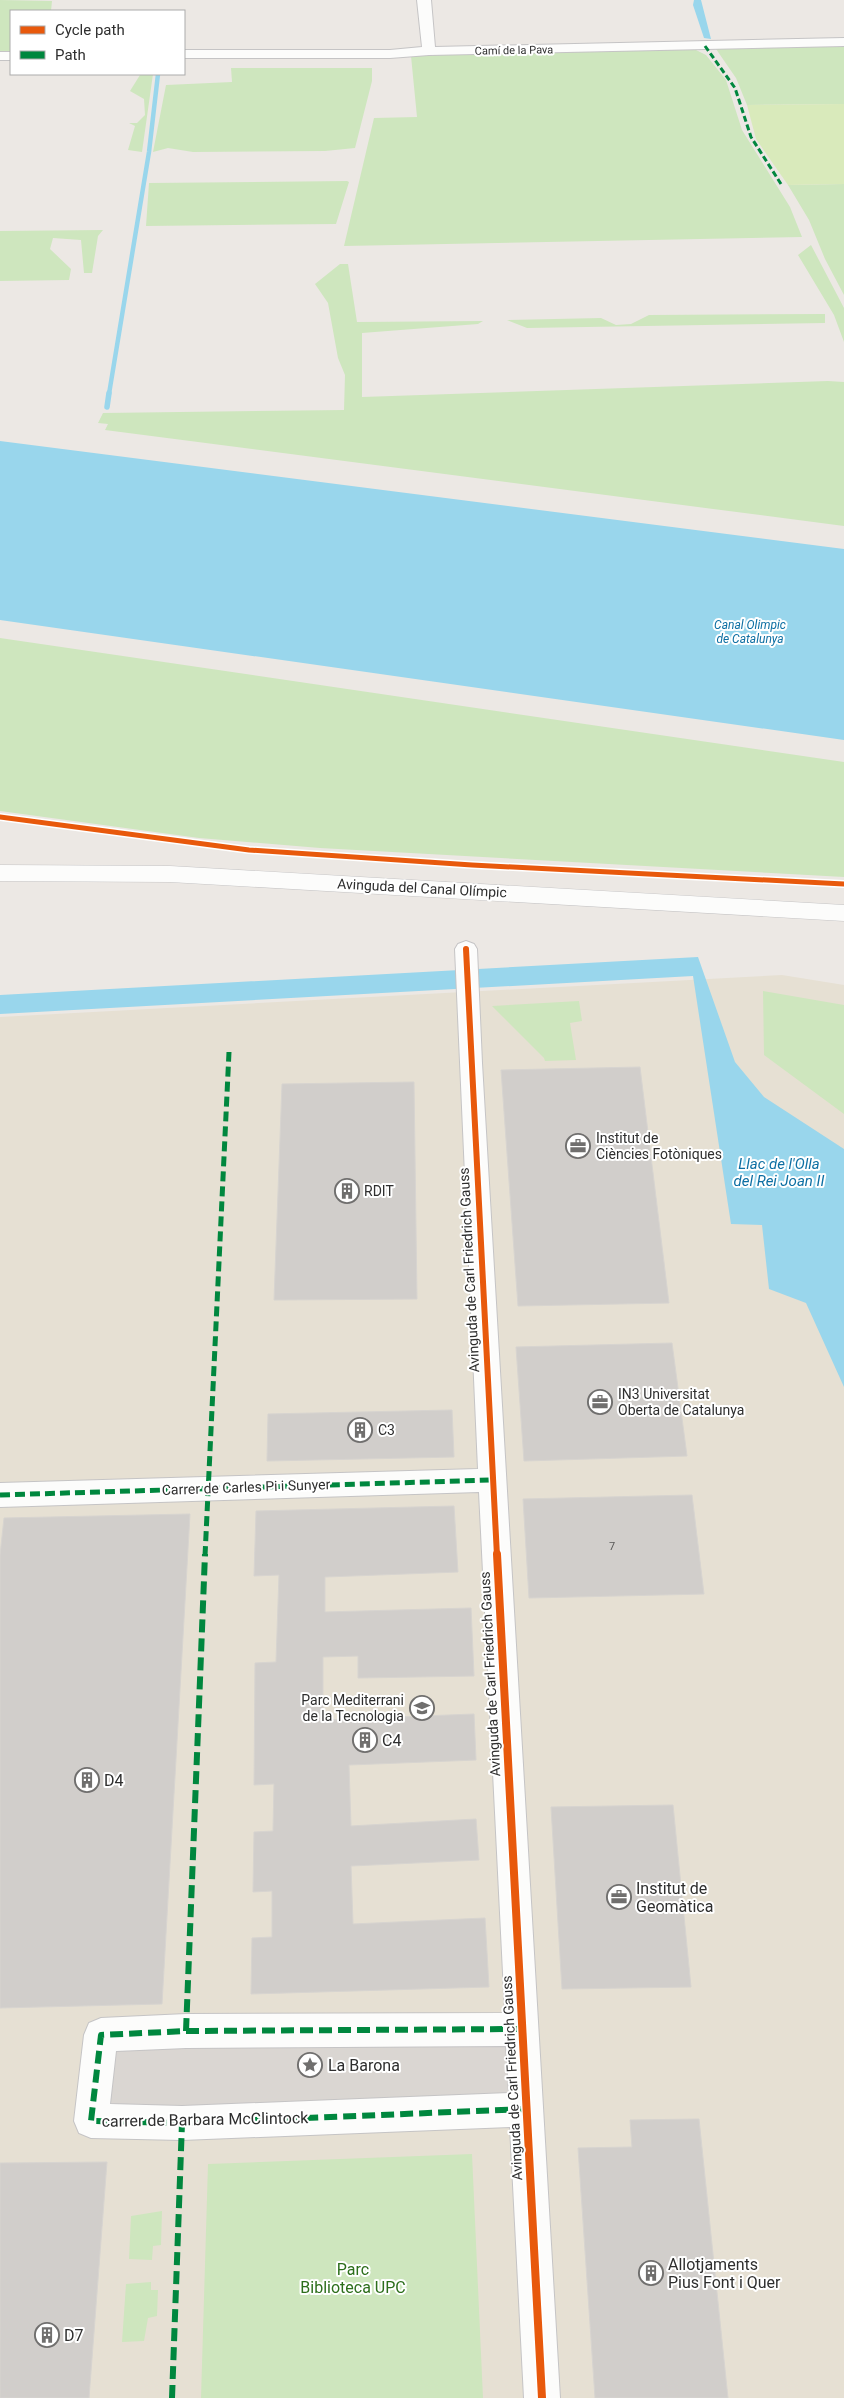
<svg xmlns="http://www.w3.org/2000/svg" width="844" height="2398" font-family="Roboto,sans-serif">
  <style>
    .education { fill: #e6e0d3 }
    .green { fill: #cee6be }
    .pitch { fill: #d9eabb }
    .plaza { fill: #dad6d2 }
    .water { fill: #99d6ec }
    .lines { fill: none; stroke-linecap: round; stroke-linejoin: round }
    .stream-far1 { stroke: #99d6ec; stroke-width: 4.5 }
    .stream { stroke: #99d6ec; stroke-width: 5.5 }
    .building { fill: #d1cecb; stroke: #d7d4d0 }
    .minor-casing { stroke: #c5c4c5; stroke-width: 2 }
    .tertiary-casing { stroke: #c5c4c5; stroke-width: 1 }
    .minor { fill: #fcfcfb; fill-rule: evenodd }
    .tertiary { fill: #fcfcfb; fill-rule: evenodd }
    .quiet-far2 { stroke: #00873e; stroke-width: 3; stroke-dasharray: 6 3; stroke-linecap: butt }
    .quiet-far1 { stroke: #00873e; stroke-width: 5; stroke-dasharray: 10 5; stroke-linecap: butt }
    .quiet { stroke: #00873e; stroke-width: 6; stroke-dasharray: 13 6; stroke-linecap: butt }
    .cycleway-far2-casing { stroke: #fff; stroke-width: 8 }
    .cycleway-far1-casing { stroke: #fff; stroke-width: 9 }
    .cycleway-casing { stroke: #fff; stroke-width: 11 }
    .cycleway-far2 { stroke: #e8590c; stroke-width: 5 }
    .cycleway-far1 { stroke: #e8590c; stroke-width: 6 }
    .cycleway { stroke: #e8590c; stroke-width: 8 }
    .labels { text-anchor: middle; stroke-width: 4; stroke-linejoin: round; paint-order: stroke }
    .far-street-label { font-size: 11px; fill: #2e2e2e; stroke: #fff }
    .number-label { font-size: 11px; fill: #585857 }
    .far-water-label { font-size: 12px; font-style: italic; fill: #0d6fa3; stroke: #fff }
    .street-label { font-size: 14px; fill: #2e2e2e; stroke: #fff }
    .poi-label { font-size: 14px; fill: #2e2e2e; stroke: #fff; text-anchor: start }
    .water-label { font-size: 15px; font-style: italic; fill: #0d6fa3; stroke: #fff }
    .near-poi-label { font-size: 16px; fill: #2e2e2e; stroke: #fff; text-anchor: start }
    .near-street-label { font-size: 16px; fill: #2e2e2e; stroke: #fff }
    .near-park-label { font-size: 16px; fill: #2c6e1b; stroke: #fff }
  </style>
  <rect width="100%" height="100%" fill="#ece8e4"/>
  <!-- education -->
  <path class="education" d="M 782,975 L 844,985 L 844,2398 L 0,2398 L 0,1017 Z"/>
  <!-- green -->
  <path class="green" d="M 0,0 L 52,1 L 51,11 L 11,11 L 11,52 L 0,53 Z
    M 844,46 L 844,104 L 747,105 L 736,78 L 716,49 Z
    M 692,48 L 706,55 L 726,80 L 742,130 L 790,207 L 802,237 L 344,246 L 374,118 L 417,117 L 411,56 L 469,53 Z
    M 231,68 L 372,68 L 372,81 L 355,148 L 325,151 L 193,152 L 168,148 L 153,152 L 166,85 L 232,82 Z
    M 153,74 L 142,152 L 128,150 L 135,126 L 129,123 L 137,123 L 145,115 L 144,99 L 130,91 L 140,75 Z
    M 347,181 L 349,182 L 336,224 L 146,226 L 149,183 Z
    M 844,184 L 844,295 L 825,259 L 809,220 L 788,185 Z
    M 103,230 L 98,236 L 92,273 L 84,273 L 81,240 L 53,238 L 50,249 L 71,269 L 69,280 L 0,281 L 0,231 Z
    M 811,245 L 844,308 L 844,342 L 834,315 L 798,255 Z
    M 340,264 L 348,264 L 357,322 L 483,321 L 478,324 L 362,333 L 362,397 L 828,381 L 844,382 L 844,526 L 105,430 L 108,424 L 98,423 L 103,413 L 344,410 L 345,375 L 338,358 L 328,303 L 315,284 Z
    M 825,314 L 825,323 L 527,328 L 507,320 L 601,318 L 616,325 L 631,324 L 649,315 Z
    M 0,638 L 844,762 L 844,877 L 320,848 L 199,838 L 0,811 Z
    M 763,991 L 844,1005 L 844,1114 L 764,1055 Z
    M 579,1001 L 582,1021 L 570,1023 L 576,1060 L 545,1061 L 544,1058 L 492,1006 Z
    M 472,2154 L 483,2398 L 201,2398 L 208,2164 Z
    M 162,2211 L 161,2245 L 153,2246 L 152,2260 L 129,2259 L 131,2216 Z
    M 151,2282 L 151,2290 L 158,2290 L 157,2316 L 148,2318 L 144,2341 L 122,2342 L 126,2284 Z"/>
  <!-- pitch -->
  <path class="pitch" d="M 844,104 L 844,184 L 788,185 L 756,139 L 747,105 Z"/>
  <!-- plaza -->
  <path class="plaza" d="M 105,2043 L 517,2043 L 518,2087 L 489,2105 L 98,2112 Z"/>
  <!-- water -->
  <path class="water" d="M 694,0 L 701,0 L 711,39 L 704,38 L 693,5 Z
    M 0,441 L 844,549 L 844,740 L 0,620 Z
    M 698,957 L 735,1062 L 764,1097 L 844,1149 L 844,1387 L 806,1303 L 769,1289 L 762,1225 L 731,1224 L 693,976 L 0,1014 L 0,995 Z"/>
  <g class="lines">
    <!-- stream-far1 -->
    <path class="stream-far1" d="M 109,394 L 149,152 L 158,74"/>
    <!-- stream -->
    <path class="stream" d="M 107,407 L 109,393"/>
  </g>
  <!-- building -->
  <path class="building" d="M 640,1067 L 669,1303 L 518,1306 L 501,1070 Z
    M 414,1082 L 417,1299 L 274,1300 L 282,1084 Z
    M 672,1343 L 687,1456 L 524,1461 L 516,1347 Z
    M 452,1410 L 454,1457 L 267,1461 L 268,1414 Z
    M 692,1495 L 704,1594 L 529,1598 L 523,1499 Z
    M 454,1506 L 458,1572 L 325,1577 L 325,1612 L 471,1608 L 474,1676 L 358,1678 L 358,1656 L 323,1657 L 323,1720 L 474,1714 L 476,1760 L 349,1765 L 351,1826 L 476,1819 L 479,1860 L 351,1866 L 353,1924 L 485,1918 L 489,1987 L 251,1994 L 252,1938 L 272,1937 L 272,1891 L 253,1892 L 254,1832 L 273,1831 L 274,1784 L 254,1785 L 255,1663 L 276,1662 L 279,1575 L 254,1576 L 256,1511 Z
    M 190,1514 L 162,2004 L 0,2008 L 0,1555 L 4,1518 Z
    M 673,1805 L 691,1987 L 562,1989 L 551,1807 Z
    M 699,2119 L 728,2398 L 595,2398 L 578,2148 L 632,2147 L 630,2120 Z
    M 107,2162 L 89,2398 L 0,2398 L 0,2163 Z"/>
  <g class="lines">
    <defs>
      <path id="minor" d="M 417,0 L 431,0 L 435,47 L 844,38 L 844,46 L 429,55 L 390,58 L 184,58 L 184,50 L 390,50 L 422,47 Z
        M 0,52 L 11,52 L 11,60 L 0,60 Z
        M 466,941 L 474,944 L 477,949 L 482,1063 L 560,2398 L 524,2398 L 510,2127 L 182,2140 L 91,2138 L 79,2133 L 74,2121 L 84,2035 L 89,2023 L 101,2018 L 186,2014 L 505,2013 L 479,1492 L 0,1507 L 0,1483 L 478,1469 L 455,949 L 458,944 ZM 506,2046 L 509,2093 L 182,2106 L 110,2104 L 116,2051 L 186,2048 Z"/>
      <path id="tertiary" d="M 0,865 L 170,866 L 844,905 L 844,921 L 170,882 L 0,881 Z"/>
    </defs>
    <!-- minor casing -->
    <use href="#minor" class="minor-casing"/>
    <!-- tertiary casing -->
    <use href="#tertiary" class="tertiary-casing"/>
    <!-- minor -->
    <use href="#minor" class="minor"/>
    <!-- tertiary -->
    <use href="#tertiary" class="tertiary"/>
    <!-- quiet-far2 -->
    <path class="quiet-far2" d="M 705,46 L 735,88 L 751,137 L 781,184"/>
    <!-- quiet-far1 -->
    <path class="quiet-far1" d="M 0,1495 L 492,1480
      M 205,1556 L 229,1052"/>
    <!-- quiet -->
    <path class="quiet" d="M 522,2029 L 186,2031 L 101,2035 L 91,2121 L 182,2123 L 527,2109
      M 186,2031 L 205,1554
      M 172,2398 L 182,2123"/>
    <defs>
      <path id="cycleway-far2" d="M 0,817 L 249,850 L 472,865 L 844,884"/>
      <path id="cycleway-far1" d="M 466,949 L 497,1556"/>
      <path id="cycleway" d="M 497,1554 L 542,2398"/>
    </defs>
    <!-- cycleway-far2 casing -->
    <use href="#cycleway-far2" class="cycleway-far2-casing"/>
    <!-- cycleway-far1 casing -->
    <use href="#cycleway-far1" class="cycleway-far1-casing"/>
    <!-- cycleway casing -->
    <use href="#cycleway" class="cycleway-casing"/>
    <!-- cycleway-far2 -->
    <use href="#cycleway-far2" class="cycleway-far2"/>
    <!-- cycleway-far1 -->
    <use href="#cycleway-far1" class="cycleway-far1"/>
    <!-- cycleway -->
    <use href="#cycleway" class="cycleway"/>
  </g>
  <!-- icons -->
  <defs>
    <symbol id="office-ring" viewBox="-11 -11 22 22"><circle r="9.5" fill="#fff" stroke="#706f6e" stroke-width="1.5"/><path d="M-6-3h4V-5.5h4V-3h4V5H-6ZM-1-4.5V-3h2v-1.5ZM-6 0V1H6V0Z" fill="#706f6e"/></symbol>
    <symbol id="building-ring" viewBox="-11 -11 22 22"><circle r="9.5" fill="#fff" stroke="#706f6e" stroke-width="1.5"/><path d="M-4-6H4V6H1V3H-1V6H-4ZM-2.5-4.3h1.7v1.8h-1.7ZM.8-4.3h1.7v1.8H.8ZM-2.5-1h1.7V.8h-1.7ZM.8-1h1.7V.8H.8Z" fill="#706f6e"/></symbol>
    <symbol id="university-ring" viewBox="-11 -11 22 22"><circle r="9.5" fill="#fff" stroke="#706f6e" stroke-width="1.5"/><path d="M0-5L7-2L0 1L-7-2ZM-4 1L0 2.5L4 1V4Q0 6-4 4Z" fill="#706f6e"/></symbol>
    <symbol id="sight-ring" viewBox="-11 -11 22 22"><circle r="9.5" fill="#fff" stroke="#706f6e" stroke-width="1.5"/><path d="M0-6L1.8-2.2L6-1.7L2.9 1.2L3.7 5.4L0 3.3L-3.7 5.4L-2.9 1.2L-6-1.7L-1.8-2.2Z" fill="#706f6e"/></symbol>
  </defs>
  <g fill-rule="evenodd">
    <use href="#office-ring" x="564" y="1132" width="28" height="28"/>
    <use href="#building-ring" x="333" y="1177" width="28" height="28"/>
    <use href="#office-ring" x="586" y="1388" width="28" height="28"/>
    <use href="#building-ring" x="346" y="1416" width="28" height="28"/>
    <use href="#university-ring" x="408" y="1694" width="28" height="28"/>
    <use href="#building-ring" x="351" y="1726" width="28" height="28"/>
    <use href="#building-ring" x="73" y="1766" width="28" height="28"/>
    <use href="#office-ring" x="605" y="1883" width="28" height="28"/>
    <use href="#sight-ring" x="296" y="2051" width="28" height="28"/>
    <use href="#building-ring" x="637" y="2259" width="28" height="28"/>
    <use href="#building-ring" x="33" y="2321" width="28" height="28"/>
  </g>
  <g class="labels">
    <!-- far-street labels -->
    <g class="far-street-label">
      <text transform="translate(514 50) rotate(-1)" y="4">Camí de la Pava</text>
    </g>
    <!-- number labels -->
    <g class="number-label">
      <text x="612" y="1550">7</text>
    </g>
    <!-- far-water labels -->
    <g class="far-water-label">
      <text x="750" y="629">Canal Olimpic<tspan x="750" dy="14">de Catalunya</tspan></text>
    </g>
    <!-- street labels -->
    <g class="street-label">
      <text transform="translate(422 888) rotate(3)" y="5">Avinguda del Canal Olímpic</text>
      <text transform="translate(469 1270) rotate(-93)" y="5">Avinguda de Carl Friedrich Gauss</text>
      <text transform="translate(246 1487) rotate(-2)" y="5">Carrer de Carles Pi i Sunyer</text>
      <text transform="translate(490 1674) rotate(-93)" y="5">Avinguda de Carl Friedrich Gauss</text>
      <text transform="translate(512 2078) rotate(-93)" y="5">Avinguda de Carl Friedrich Gauss</text>
    </g>
    <!-- poi labels -->
    <g class="poi-label">
      <text x="596" y="1143">Institut de<tspan x="596" dy="16">Ciències Fotòniques</tspan></text>
      <text x="364" y="1196">RDIT</text>
      <text x="618" y="1399">IN3 Universitat<tspan x="618" dy="16">Oberta de Catalunya</tspan></text>
      <text x="378" y="1435">C3</text>
      <text x="404" y="1705" text-anchor="end">Parc Mediterrani<tspan x="404" dy="16">de la Tecnologia</tspan></text>
    </g>
    <!-- water labels -->
    <g class="water-label">
      <text x="779" y="1169">Llac de l'Olla<tspan x="779" dy="17">del Rei Joan II</tspan></text>
    </g>
    <!-- near-poi labels -->
    <g class="near-poi-label">
      <text x="382" y="1746">C4</text>
      <text x="104" y="1786">D4</text>
      <text x="636" y="1894">Institut de<tspan x="636" dy="18">Geomàtica</tspan></text>
      <text x="328" y="2071">La Barona</text>
      <text x="668" y="2270">Allotjaments<tspan x="668" dy="18">Pius Font i Quer</tspan></text>
      <text x="64" y="2341">D7</text>
    </g>
    <!-- near-street labels -->
    <g class="near-street-label">
      <text transform="translate(205 2119) rotate(-1)" y="6">carrer de Barbara McClintock</text>
    </g>
    <!-- near-park labels -->
    <g class="near-park-label">
      <text x="353" y="2275">Parc<tspan x="353" dy="18">Biblioteca UPC</tspan></text>
    </g>
  </g>
  <!-- legend -->
  <rect x="10" y="10" width="175" height="65" fill="#ffffff" stroke="#ababab"/>
  <rect x="20" y="26" width="25" height="8" fill="#e8590c" stroke="#ababab"/>
  <text x="55" y="35" font-size="15" fill="#2e2e2e">Cycle path</text>
  <rect x="20" y="51" width="25" height="8" fill="#00873e" stroke="#ababab"/>
  <text x="55" y="60" font-size="15" fill="#2e2e2e">Path</text>
</svg>
